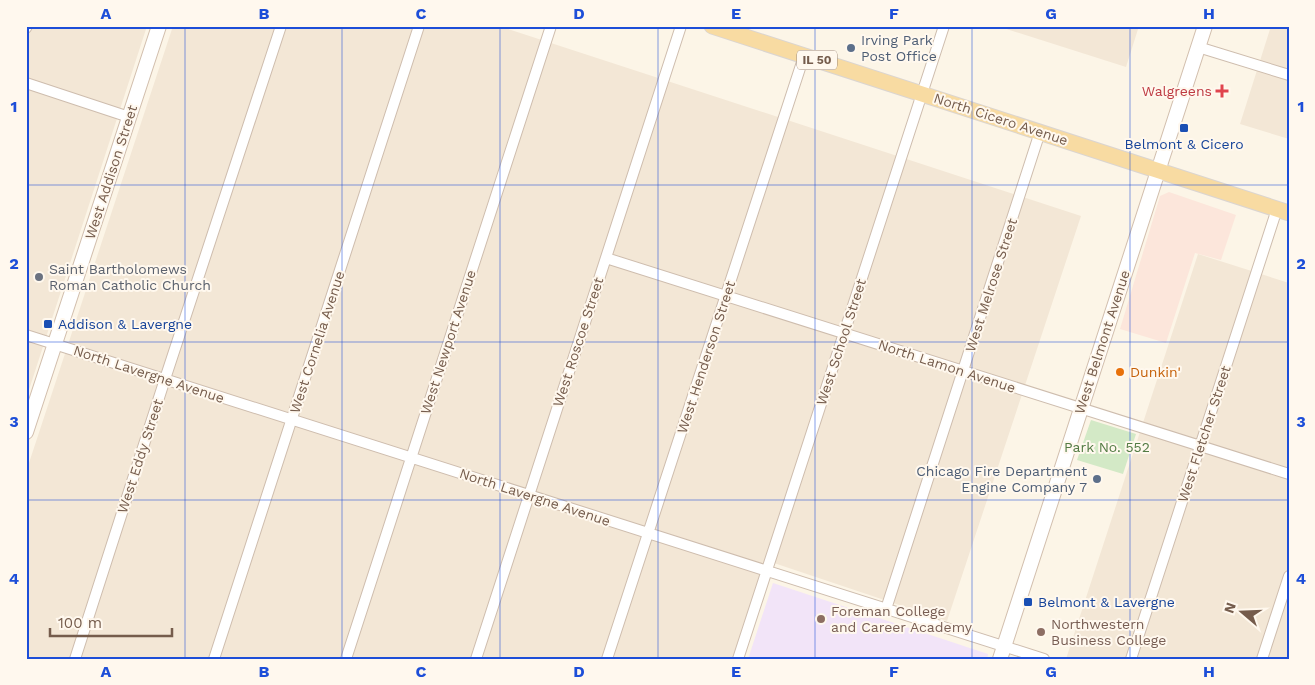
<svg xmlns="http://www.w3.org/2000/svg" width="1315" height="685" font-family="'Work Sans',sans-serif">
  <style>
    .residential { fill: #f3e7d6 }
    .commercial { fill: #fce6db }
    .education { fill: #f2e4f8 }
    .green { fill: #d3e9c6 }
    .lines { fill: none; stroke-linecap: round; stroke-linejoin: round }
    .street-casing { stroke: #cebdae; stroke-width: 12 }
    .secondary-casing { stroke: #d2bfae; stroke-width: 16 }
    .primary-casing { stroke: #dbd5d0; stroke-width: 17 }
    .street { stroke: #fff; stroke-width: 10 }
    .secondary { stroke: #fff; stroke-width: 14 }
    .primary { stroke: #f8dba2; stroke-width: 15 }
    .grid { fill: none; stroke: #1d4ed8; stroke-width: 1; stroke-opacity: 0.55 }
    .service-dot { fill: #5c6f8a; stroke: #fff8ee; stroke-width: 2 }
    .health-dot { fill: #e0444e; stroke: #fff8ee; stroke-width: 2 }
    .transit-dot { fill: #1a4fb4; stroke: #fff8ee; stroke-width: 2 }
    .worship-dot { fill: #6b7280; stroke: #fff8ee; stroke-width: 2 }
    .food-dot { fill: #e8710a; stroke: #fff8ee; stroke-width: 2 }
    .education-dot { fill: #8d6e63; stroke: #fff8ee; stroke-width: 2 }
    .labels { text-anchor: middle; stroke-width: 4; stroke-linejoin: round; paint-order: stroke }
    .shield { fill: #fff8ee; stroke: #9e8b7d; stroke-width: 1 }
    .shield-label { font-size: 12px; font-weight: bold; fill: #755c4c }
    .service-label { font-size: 14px; fill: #4e5e75; stroke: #fff8ee; text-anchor: start }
    .health-label { font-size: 14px; fill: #be3a42; stroke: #fff8ee; text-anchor: end }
    .street-label { font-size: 14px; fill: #755c4c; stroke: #fff8ee }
    .transit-label { font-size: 14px; fill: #164399; stroke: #fff8ee; text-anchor: start }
    .worship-label { font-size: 14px; fill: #5b616d; stroke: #fff8ee; text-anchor: start }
    .food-label { font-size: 14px; fill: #c56008; stroke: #fff8ee; text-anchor: start }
    .park-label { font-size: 14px; fill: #537b44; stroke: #fff8ee }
    .education-label { font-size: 14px; fill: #785e54; stroke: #fff8ee; text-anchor: start }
    .neatline { fill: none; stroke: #1d4ed8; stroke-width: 2 }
    .grid-label { font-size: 16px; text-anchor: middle; font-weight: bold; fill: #1d4ed8 }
  </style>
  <rect width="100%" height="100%" fill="#fcf5e7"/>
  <!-- residential -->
  <path class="residential" d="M 26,26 L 147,26 L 26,399 Z
    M 173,26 L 499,26 L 1081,216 L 947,621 L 768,561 L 735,659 L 26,659 L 26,472 Z
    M 997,26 L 1139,26 L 1126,67 Z
    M 1271,26 L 1289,26 L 1289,139 L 1240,124 Z
    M 1198,254 L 1289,283 L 1289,659 L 1066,659 Z"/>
  <!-- commercial -->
  <path class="commercial" d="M 1169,192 L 1236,215 L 1221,260 L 1195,253 L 1166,343 L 1120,329 L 1160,196 Z"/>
  <!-- education -->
  <path class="education" d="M 773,583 L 988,654 L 987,659 L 748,659 Z"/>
  <!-- green -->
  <path class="green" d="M 1091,420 L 1136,434 L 1123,474 L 1077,460 Z"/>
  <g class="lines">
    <defs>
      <path id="street" d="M 26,28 L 27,26
        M 1198,47 L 1289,75
        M 26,83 L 129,117
        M 606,258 L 1289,474
        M 26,335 L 1044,659
        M 886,609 L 1040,132
        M 75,659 L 165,379 L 281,26
        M 214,659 L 419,26
        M 346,659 L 551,26
        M 476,659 L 681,26
        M 607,659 L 804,56
        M 738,659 L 944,26
        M 1131,659 L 1277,209
        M 1262,659 L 1289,576"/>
      <path id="secondary" d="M 26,432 L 159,26
        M 1000,659 L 1205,26"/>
      <path id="primary" d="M 712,26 L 1289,213"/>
    </defs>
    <!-- street casing -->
    <use href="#street" class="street-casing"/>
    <!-- secondary casing -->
    <use href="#secondary" class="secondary-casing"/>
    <!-- primary casing -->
    <use href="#primary" class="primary-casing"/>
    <!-- street -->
    <use href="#street" class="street"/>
    <!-- secondary -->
    <use href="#secondary" class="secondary"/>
    <!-- primary -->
    <use href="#primary" class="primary"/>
  </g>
  <!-- grid -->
  <path class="grid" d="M 185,26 L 185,659M 342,26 L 342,659M 500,26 L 500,659M 658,26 L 658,659M 815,26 L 815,659M 972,26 L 972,659M 1130,26 L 1130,659M 26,185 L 1289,185M 26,342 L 1289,342M 26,500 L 1289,500"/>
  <!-- markers -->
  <g class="service-dot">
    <circle cx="851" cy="48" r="5"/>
    <circle cx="1097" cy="479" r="5"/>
  </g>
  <path class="health-dot" d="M1219.5 83.5h5v5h5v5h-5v5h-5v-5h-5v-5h5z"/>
  <g class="transit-dot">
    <rect x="1179" y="123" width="10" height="10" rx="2.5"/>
    <rect x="43" y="319" width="10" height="10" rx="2.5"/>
    <rect x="1023" y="597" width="10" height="10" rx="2.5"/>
  </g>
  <circle class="worship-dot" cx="39" cy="277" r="5"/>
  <circle class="food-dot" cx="1120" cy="372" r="5"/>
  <g class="education-dot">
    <circle cx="821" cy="619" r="5"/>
    <circle cx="1041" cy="632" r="5"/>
  </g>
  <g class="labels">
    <!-- shield labels -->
    <rect class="shield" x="797" y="50.5" width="40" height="19" rx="4"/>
    <g class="shield-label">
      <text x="817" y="64">IL 50</text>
    </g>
    <!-- service labels -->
    <g class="service-label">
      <text x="861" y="45">Irving Park<tspan x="861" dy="16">Post Office</tspan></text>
      <text x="1087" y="476" text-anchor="end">Chicago Fire Department<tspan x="1087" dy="16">Engine Company 7</tspan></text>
    </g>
    <!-- health labels -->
    <g class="health-label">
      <text x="1212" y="96">Walgreens</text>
    </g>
    <!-- street labels -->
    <g class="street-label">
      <text transform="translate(1001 119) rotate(18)" y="5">North Cicero Avenue</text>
      <text transform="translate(111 172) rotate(-72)" y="5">West Addison Street</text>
      <text transform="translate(991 285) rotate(-72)" y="5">West Melrose Street</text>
      <text transform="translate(317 342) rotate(-72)" y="5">West Cornelia Avenue</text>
      <text transform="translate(448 342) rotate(-72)" y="5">West Newport Avenue</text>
      <text transform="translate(578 342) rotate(-72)" y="5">West Roscoe Street</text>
      <text transform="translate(841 342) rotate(-72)" y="5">West School Street</text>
      <text transform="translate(1102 342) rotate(-72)" y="5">West Belmont Avenue</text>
      <text transform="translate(706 357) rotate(-72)" y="5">West Henderson Street</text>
      <text transform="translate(947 366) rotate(18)" y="5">North Lamon Avenue</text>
      <text transform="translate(149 374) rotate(18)" y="5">North Lavergne Avenue</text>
      <text transform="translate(1204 434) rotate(-72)" y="5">West Fletcher Street</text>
      <text transform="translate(140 456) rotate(-72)" y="5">West Eddy Street</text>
      <text transform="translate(535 497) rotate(18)" y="5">North Lavergne Avenue</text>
    </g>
    <!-- transit labels -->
    <g class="transit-label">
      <text x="1184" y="149" text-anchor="middle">Belmont &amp; Cicero</text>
      <text x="58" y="329">Addison &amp; Lavergne</text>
      <text x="1038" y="607">Belmont &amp; Lavergne</text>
    </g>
    <!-- worship labels -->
    <g class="worship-label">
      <text x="49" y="274">Saint Bartholomews<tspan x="49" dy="16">Roman Catholic Church</tspan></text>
    </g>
    <!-- food labels -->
    <g class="food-label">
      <text x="1130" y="377">Dunkin'</text>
    </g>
    <!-- park labels -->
    <g class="park-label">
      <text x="1107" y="452">Park No. 552</text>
    </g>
    <!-- education labels -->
    <g class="education-label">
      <text x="831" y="616">Foreman College<tspan x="831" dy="16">and Career Academy</tspan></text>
      <text x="1051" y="629">Northwestern<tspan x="1051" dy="16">Business College</tspan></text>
    </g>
  </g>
  <!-- border -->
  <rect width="1315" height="685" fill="none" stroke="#fff8ee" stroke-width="55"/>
  <!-- north arrow -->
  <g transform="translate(1242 612) rotate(289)" stroke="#fff8ee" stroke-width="4" paint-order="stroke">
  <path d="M0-4L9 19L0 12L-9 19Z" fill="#755c4c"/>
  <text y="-8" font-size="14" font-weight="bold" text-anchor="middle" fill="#755c4c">N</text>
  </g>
  <!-- scale -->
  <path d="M50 628v8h122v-8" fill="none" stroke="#755c4c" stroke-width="2.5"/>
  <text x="58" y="628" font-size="15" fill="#755c4c" stroke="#fff8ee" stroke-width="4" paint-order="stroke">100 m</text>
  <rect x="28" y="28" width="1260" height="630" class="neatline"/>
  <g class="grid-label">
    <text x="106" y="19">A</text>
    <text x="264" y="19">B</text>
    <text x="421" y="19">C</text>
    <text x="579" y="19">D</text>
    <text x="736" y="19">E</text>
    <text x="894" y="19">F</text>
    <text x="1051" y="19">G</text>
    <text x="1209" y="19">H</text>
    <text x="14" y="112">1</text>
    <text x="1301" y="112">1</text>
    <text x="14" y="269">2</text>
    <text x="1301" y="269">2</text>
    <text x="14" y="427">3</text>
    <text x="1301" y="427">3</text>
    <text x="14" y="584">4</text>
    <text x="1301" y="584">4</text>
    <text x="106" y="677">A</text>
    <text x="264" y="677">B</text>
    <text x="421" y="677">C</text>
    <text x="579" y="677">D</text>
    <text x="736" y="677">E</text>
    <text x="894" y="677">F</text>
    <text x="1051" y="677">G</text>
    <text x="1209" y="677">H</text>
  </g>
</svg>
